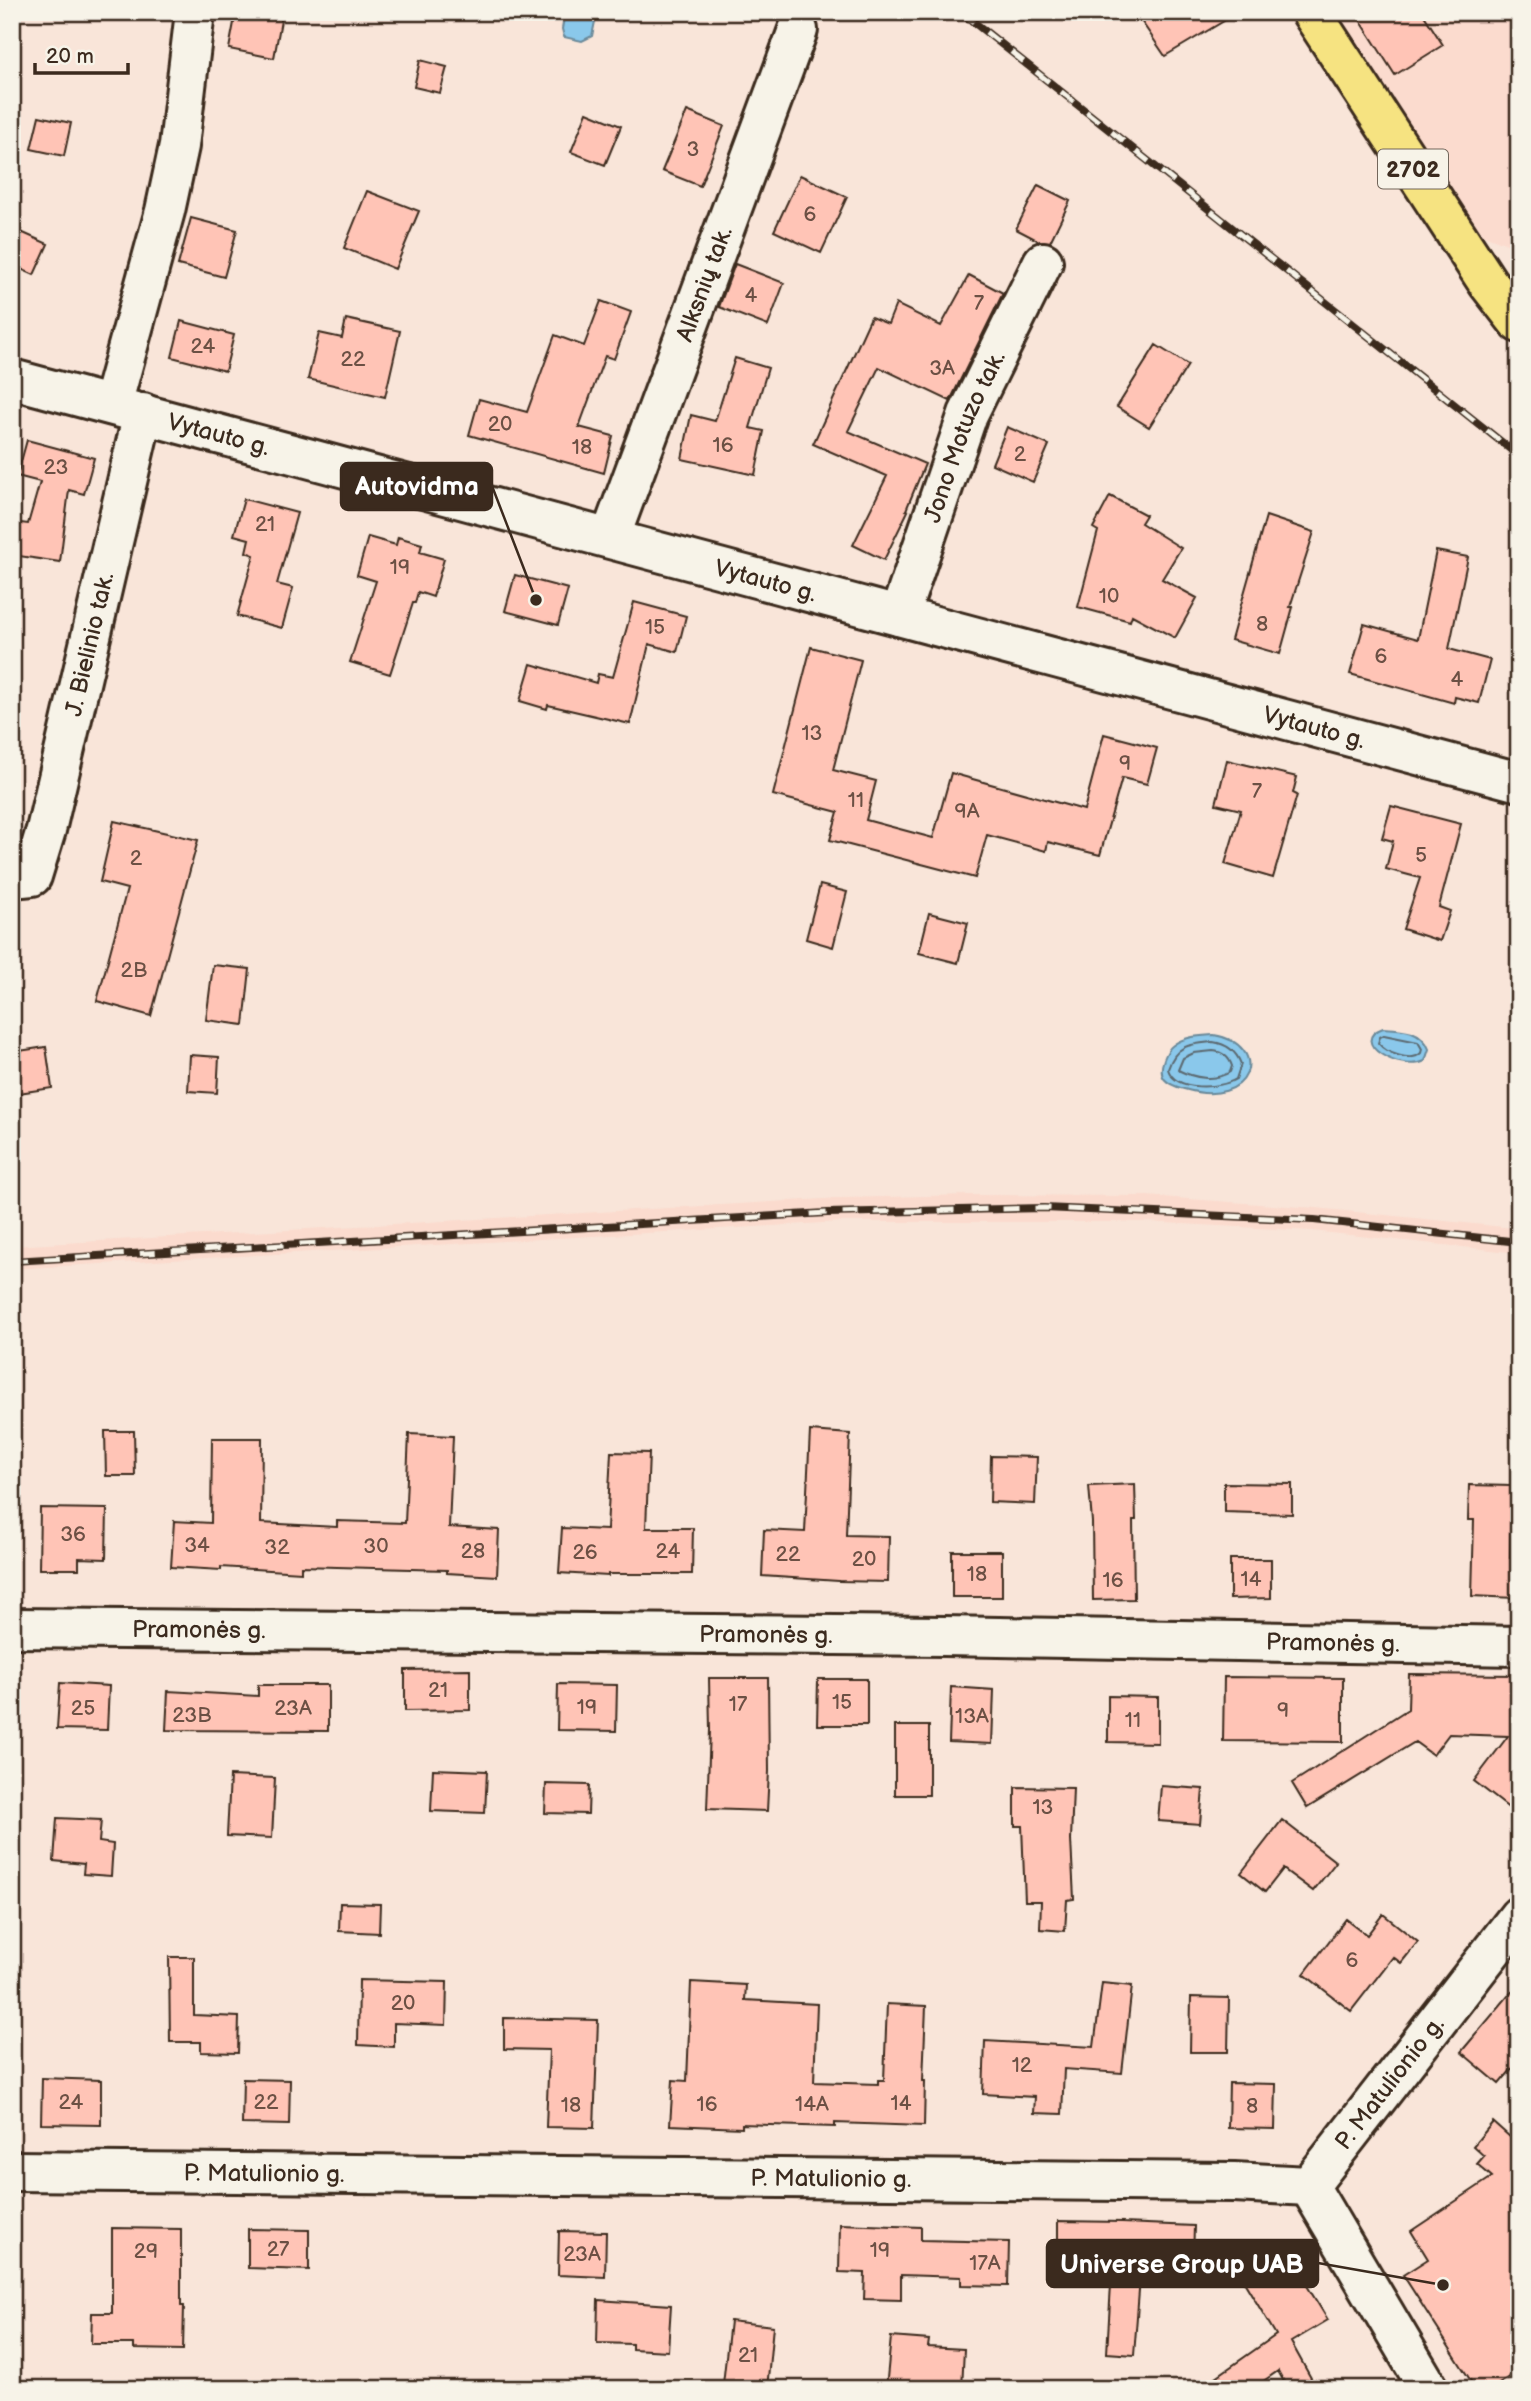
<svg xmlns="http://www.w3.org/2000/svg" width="1531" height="2401" font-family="'Balsamiq Sans',sans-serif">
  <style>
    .built { fill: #fbdbce }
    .water { fill: #8ac8eb; stroke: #6a8999; stroke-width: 2 }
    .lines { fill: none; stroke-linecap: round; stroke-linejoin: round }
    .shore { stroke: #5b6970; stroke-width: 2 }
    .building { fill: #ffc4b6; stroke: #3b2a1e; stroke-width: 2 }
    .minor-casing { stroke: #3b2a1e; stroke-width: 44 }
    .major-casing { stroke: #3b2a1e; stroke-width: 44 }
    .minor { stroke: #f7f3e8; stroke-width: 38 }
    .major { stroke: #f6e381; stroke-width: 38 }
    .rail-casing { stroke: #3b2a1e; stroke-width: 8 }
    .rail { stroke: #f7f3e8; stroke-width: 5; stroke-dasharray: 16; stroke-linecap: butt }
    .labels { text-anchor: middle; stroke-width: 7; stroke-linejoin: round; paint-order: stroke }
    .number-label { font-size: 21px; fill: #6c5044 }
    .shield { fill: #f7f3e8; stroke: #73665b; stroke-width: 2 }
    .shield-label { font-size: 23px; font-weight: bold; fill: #3b2a1e }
    .street-label { font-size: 24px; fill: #3b2a1e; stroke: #f7f3e8 }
    .leader { fill: none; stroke: #3b2a1e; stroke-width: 2.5 }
    .callout-dot { fill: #3b2a1e; stroke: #f7f3e8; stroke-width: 2.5 }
    .callout { fill: #3b2a1e; stroke: #3b2a1e; stroke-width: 2.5 }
    .callout-label { font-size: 26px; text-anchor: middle; font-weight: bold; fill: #fff }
  </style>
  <rect width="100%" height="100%" fill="#f9e5d9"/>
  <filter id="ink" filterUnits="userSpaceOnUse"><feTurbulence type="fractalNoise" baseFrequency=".0143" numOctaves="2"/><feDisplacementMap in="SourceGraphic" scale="14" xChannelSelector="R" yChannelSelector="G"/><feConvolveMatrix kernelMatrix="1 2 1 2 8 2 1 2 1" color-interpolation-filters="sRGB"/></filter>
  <g filter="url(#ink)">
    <!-- built -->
    <path class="built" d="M 1330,12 L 1519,12 L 1519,243 L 1512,246 L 1484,235 L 1459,207 Z
      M 970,1195 L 1147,1196 L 1316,1208 L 1514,1228 L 1519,1229 L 1519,1253 L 1312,1231 L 1145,1222 L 841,1222 L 12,1269 L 12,1246 L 841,1198 Z"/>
    <!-- water -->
    <path class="water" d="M 565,12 L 597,12 L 592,36 L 582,41 L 564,37 L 562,29 Z
      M 1383,1028 C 1402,1029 1421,1029 1429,1049 L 1425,1061 C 1401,1073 1346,1042 1383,1028 Z
      M 1214,1035 C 1272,1045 1253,1110 1184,1089 C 1166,1084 1157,1078 1164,1059 C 1166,1054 1168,1049 1172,1046 C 1184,1036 1200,1036 1214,1035 Z"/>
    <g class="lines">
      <!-- shore -->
      <path class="shore" d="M 1384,1035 L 1418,1042 L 1422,1049 L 1421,1053 C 1411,1063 1386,1053 1378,1043 L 1380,1037 Z
        M 1213,1042 C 1227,1044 1236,1051 1241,1064 L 1236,1079 C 1220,1089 1175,1092 1168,1069 C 1176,1044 1191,1044 1213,1042 Z
        M 1213,1051 C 1222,1052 1229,1057 1232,1066 L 1230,1072 C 1214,1082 1194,1078 1178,1070 L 1183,1058 L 1194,1053 Z"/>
    </g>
    <!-- building -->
    <path class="building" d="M 236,12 L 276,12 L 276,15 L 282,15 L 274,58 L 229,49 Z
      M 1135,12 L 1239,12 L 1165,56 Z
      M 1355,12 L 1422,12 L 1443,45 L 1395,75 Z
      M 420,60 L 447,67 L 440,93 L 414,87 Z
      M 687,111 L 724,126 L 700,186 L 662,171 Z
      M 587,112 L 621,126 L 605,165 L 571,152 Z
      M 39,116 L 71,123 L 64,156 L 31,149 Z
      M 800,175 L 847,197 L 821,253 L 774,231 Z
      M 1038,185 L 1070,201 L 1050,242 L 1039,241 L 1016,229 Z
      M 367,191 L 419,211 L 395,269 L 344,248 Z
      M 191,218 L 237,230 L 224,277 L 178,265 Z
      M 12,228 L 48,244 L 34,275 L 12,265 Z
      M 735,264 L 784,283 L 768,326 L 719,307 Z
      M 969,275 L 1003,293 L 950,401 L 879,367 L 848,431 L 925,464 L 906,510 L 908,511 L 884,560 L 853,545 L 887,476 L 813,444 L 871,317 L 888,324 L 896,304 L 941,326 Z
      M 601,301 L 631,312 L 614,359 L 605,356 L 579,427 L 613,436 L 604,473 L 469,435 L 479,399 L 527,412 L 555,335 L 584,346 Z
      M 346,319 L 400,331 L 385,397 L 308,379 L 319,333 L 342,338 Z
      M 181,321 L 234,335 L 225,371 L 172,357 Z
      M 1156,345 L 1188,365 L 1149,427 L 1117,407 Z
      M 735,358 L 768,368 L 750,428 L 764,431 L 755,475 L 682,459 L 691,415 L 715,421 Z
      M 1007,427 L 1049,445 L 1033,482 L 992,464 Z
      M 27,440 L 94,458 L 84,494 L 69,490 L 60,562 L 12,555 L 12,522 L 28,524 L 40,482 L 17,476 Z
      M 1110,496 L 1146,515 L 1141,523 L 1181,548 L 1162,579 L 1197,598 L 1175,638 L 1132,615 L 1130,621 L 1078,607 L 1098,531 L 1093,528 Z
      M 244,499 L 297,513 L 277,584 L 293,588 L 282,628 L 237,616 L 254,555 L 246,552 L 249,539 L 234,535 Z
      M 1266,516 L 1314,532 L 1290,607 L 1293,607 L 1280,654 L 1231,640 Z
      M 368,537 L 396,545 L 398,537 L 422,544 L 420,552 L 444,559 L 433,597 L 418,592 L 415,603 L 413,603 L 390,674 L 350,662 L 376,581 L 357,575 Z
      M 1436,551 L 1468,557 L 1449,649 L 1490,660 L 1479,703 L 1455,697 L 1454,703 L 1350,674 L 1364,624 L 1418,639 Z
      M 515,575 L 568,589 L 558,625 L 505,611 Z
      M 634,602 L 686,616 L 677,652 L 649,644 L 630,724 L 548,705 L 547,709 L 520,701 L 531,664 L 596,683 L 598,674 L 613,677 Z
      M 811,647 L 861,660 L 833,770 L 876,781 L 866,820 L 933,838 L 951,773 L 1084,810 L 1104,734 L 1157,748 L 1147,784 L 1122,778 L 1100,855 L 1048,842 L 1046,851 L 987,835 L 975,878 L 830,840 L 838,812 L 773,795 Z
      M 1227,760 L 1297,777 L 1293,793 L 1297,795 L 1273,878 L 1225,864 L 1241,810 L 1216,804 Z
      M 1391,806 L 1461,824 L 1439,907 L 1450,911 L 1440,941 L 1403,929 L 1420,878 L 1386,869 L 1393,841 L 1382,838 Z
      M 114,821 L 198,840 L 151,1016 L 97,1001 L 127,889 L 100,882 Z
      M 820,885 L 847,892 L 833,947 L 806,939 Z
      M 929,913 L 968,923 L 958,963 L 919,953 Z
      M 213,965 L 250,969 L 244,1025 L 206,1020 Z
      M 46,1047 L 52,1088 L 12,1094 L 12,1052 Z
      M 190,1055 L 219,1057 L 217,1093 L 188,1091 Z
      M 105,1431 L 134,1431 L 135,1476 L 106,1476 Z
      M 810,1431 L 850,1434 L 846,1535 L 889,1536 L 888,1582 L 839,1581 L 762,1576 L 764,1530 L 805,1532 Z
      M 409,1434 L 453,1436 L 449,1527 L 499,1530 L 497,1576 L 447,1573 L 447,1570 L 301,1566 L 301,1572 L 221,1567 L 221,1570 L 171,1567 L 174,1521 L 211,1523 L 212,1438 L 262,1438 L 261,1523 L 337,1527 L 337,1521 L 405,1523 Z
      M 611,1452 L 649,1453 L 646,1528 L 693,1528 L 692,1574 L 608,1574 L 608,1576 L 559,1573 L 562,1528 L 607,1530 Z
      M 991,1456 L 1037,1457 L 1035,1504 L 990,1502 Z
      M 1224,1483 L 1292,1484 L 1292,1514 L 1224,1512 Z
      M 1135,1484 L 1136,1520 L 1133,1520 L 1134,1599 L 1093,1600 L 1092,1522 L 1089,1486 Z
      M 1469,1485 L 1512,1486 L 1510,1558 L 1517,1558 L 1515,1598 L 1472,1596 L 1474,1520 L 1468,1520 Z
      M 40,1508 L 107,1509 L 106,1559 L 79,1558 L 79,1569 L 39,1569 Z
      M 952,1551 L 1002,1551 L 1002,1597 L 952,1597 Z
      M 1230,1559 L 1271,1559 L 1271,1598 L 1230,1599 Z
      M 470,1669 L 470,1710 L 405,1711 L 405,1670 Z
      M 1409,1674 L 1519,1675 L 1519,1816 L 1474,1781 L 1508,1736 L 1449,1734 L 1433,1755 L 1415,1742 L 1307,1808 L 1292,1783 L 1408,1709 Z
      M 1224,1677 L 1343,1678 L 1343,1742 L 1223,1741 Z
      M 709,1678 L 768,1678 L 769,1771 L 767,1811 L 707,1809 L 710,1730 Z
      M 818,1679 L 867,1679 L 867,1725 L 817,1725 Z
      M 60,1683 L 109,1686 L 107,1730 L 57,1729 Z
      M 558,1684 L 617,1685 L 616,1731 L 557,1730 Z
      M 258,1685 L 328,1685 L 328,1731 L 166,1730 L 168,1691 L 258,1696 Z
      M 951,1687 L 994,1690 L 992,1744 L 949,1742 Z
      M 1108,1696 L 1158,1697 L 1158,1743 L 1108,1742 Z
      M 895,1726 L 929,1726 L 929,1795 L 895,1795 Z
      M 433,1769 L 487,1771 L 485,1813 L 431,1811 Z
      M 230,1776 L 275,1778 L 272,1838 L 227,1836 Z
      M 546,1784 L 589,1785 L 588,1814 L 545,1813 Z
      M 1161,1786 L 1203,1789 L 1200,1824 L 1158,1821 Z
      M 1015,1787 L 1073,1788 L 1071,1840 L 1074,1899 L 1067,1900 L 1065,1931 L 1040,1929 L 1041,1901 L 1025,1901 L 1022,1826 L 1015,1826 Z
      M 57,1818 L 101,1820 L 99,1842 L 113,1844 L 111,1876 L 83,1874 L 84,1864 L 54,1861 Z
      M 1282,1820 L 1336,1862 L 1313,1891 L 1283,1869 L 1265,1892 L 1241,1873 Z
      M 340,1903 L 380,1904 L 379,1933 L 339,1931 Z
      M 1383,1914 L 1418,1942 L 1401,1963 L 1393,1957 L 1351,2011 L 1304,1974 L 1346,1919 L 1367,1935 Z
      M 169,1957 L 194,1957 L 194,2015 L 239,2017 L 238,2053 L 201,2052 L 201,2042 L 170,2042 Z
      M 359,1980 L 447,1982 L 446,2025 L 394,2023 L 394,2047 L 358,2045 Z
      M 691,1982 L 746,1985 L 745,2000 L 817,2004 L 814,2082 L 878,2084 L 878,2080 L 884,2080 L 887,2004 L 926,2006 L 923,2081 L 925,2081 L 924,2126 L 835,2123 L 835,2127 L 742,2124 L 742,2128 L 670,2125 L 673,2080 L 687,2081 Z
      M 1102,1983 L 1132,1986 L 1122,2073 L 1064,2069 L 1062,2114 L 1034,2113 L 1035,2097 L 983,2094 L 985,2041 L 1094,2047 Z
      M 1519,1983 L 1519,2061 L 1499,2084 L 1461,2052 Z
      M 1191,1997 L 1229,1998 L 1228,2052 L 1190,2052 Z
      M 504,2018 L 598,2020 L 594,2128 L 546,2127 L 549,2050 L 504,2049 Z
      M 42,2078 L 101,2080 L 101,2125 L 41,2124 Z
      M 243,2079 L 290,2080 L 289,2125 L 242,2124 Z
      M 1229,2083 L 1276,2084 L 1275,2129 L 1228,2128 Z
      M 1493,2122 L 1519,2145 L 1519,2371 L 1491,2389 L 1476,2389 L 1403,2275 L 1428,2259 L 1411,2231 L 1492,2177 L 1477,2164 L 1484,2156 L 1473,2146 Z
      M 1058,2221 L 1123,2222 L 1123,2223 L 1194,2226 L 1193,2260 L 1186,2260 L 1185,2280 L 1140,2278 L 1134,2355 L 1107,2353 L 1112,2268 L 1058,2267 Z
      M 840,2224 L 921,2227 L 921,2240 L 1009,2242 L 1008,2286 L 961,2285 L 961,2277 L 901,2275 L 901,2300 L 864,2299 L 865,2273 L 839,2272 Z
      M 112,2228 L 181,2229 L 181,2306 L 184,2306 L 183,2350 L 134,2349 L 134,2344 L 91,2344 L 92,2313 L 112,2313 Z
      M 248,2229 L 309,2230 L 309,2270 L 248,2268 Z
      M 559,2231 L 606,2232 L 605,2277 L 558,2275 Z
      M 1287,2253 L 1328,2320 L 1291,2342 L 1317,2389 L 1288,2389 L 1278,2371 L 1252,2389 L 1199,2389 L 1276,2335 L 1243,2280 Z
      M 598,2300 L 671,2305 L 668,2351 L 632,2349 L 632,2344 L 597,2343 Z
      M 730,2321 L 773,2326 L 767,2389 L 723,2384 Z
      M 891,2337 L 929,2340 L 928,2347 L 964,2349 L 962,2389 L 886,2389 Z"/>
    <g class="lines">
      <defs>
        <g id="minor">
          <path id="s1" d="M 12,379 L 1519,782"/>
          <path d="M 112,405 L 165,211 L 179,146 L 195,12"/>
          <path id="s2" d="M 610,538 L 798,30"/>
          <path id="s3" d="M 899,616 L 968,414 L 1043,262"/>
          <path id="s4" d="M 12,878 L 32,876 L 46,830 L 143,413"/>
          <path id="s5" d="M 12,1628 L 944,1636 L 1519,1646"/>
          <path id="s6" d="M 12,2171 L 1234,2182 L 1309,2186 L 1519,1916"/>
          <path d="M 1309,2186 L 1429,2389"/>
        </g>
        <path id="major" d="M 1311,12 L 1488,283 L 1519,323"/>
      </defs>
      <!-- minor casing -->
      <use href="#minor" class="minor-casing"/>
      <!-- major casing -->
      <use href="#major" class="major-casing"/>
      <!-- minor -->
      <use href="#minor" class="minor"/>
      <!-- major -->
      <use href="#major" class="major"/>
      <defs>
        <path id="rail" d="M 961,12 L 1519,456
          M 12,1261 L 827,1213 L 1044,1208 L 1314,1220 L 1519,1242"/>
      </defs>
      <!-- rail casing -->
      <use href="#rail" class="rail-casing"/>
      <!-- rail -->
      <use href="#rail" class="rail"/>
    </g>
  </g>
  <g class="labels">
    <!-- number labels -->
    <g class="number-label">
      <text x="693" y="156">3</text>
      <text x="810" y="221">6</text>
      <text x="751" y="302">4</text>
      <text x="979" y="310">7</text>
      <text x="203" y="353">24</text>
      <text x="353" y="366">22</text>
      <text x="942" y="375">3A</text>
      <text x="500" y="431">20</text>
      <text x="723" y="452">16</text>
      <text x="582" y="454">18</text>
      <text x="1020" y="461">2</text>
      <text x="56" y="474">23</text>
      <text x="265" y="531">21</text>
      <text x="400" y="574">19</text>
      <text x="1109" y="603">10</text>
      <text x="1262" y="631">8</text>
      <text x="655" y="634">15</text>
      <text x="1381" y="663">6</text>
      <text x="1457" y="686">4</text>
      <text x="812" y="740">13</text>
      <text x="1125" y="770">9</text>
      <text x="1257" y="798">7</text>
      <text x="856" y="807">11</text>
      <text x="967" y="818">9A</text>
      <text x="1421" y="862">5</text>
      <text x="136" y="865">2</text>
      <text x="134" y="977">2B</text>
      <text x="73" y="1541">36</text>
      <text x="197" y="1552">34</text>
      <text x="376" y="1553">30</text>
      <text x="277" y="1554">32</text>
      <text x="473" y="1558">28</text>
      <text x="668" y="1558">24</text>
      <text x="585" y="1559">26</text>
      <text x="788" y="1561">22</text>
      <text x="864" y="1566">20</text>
      <text x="977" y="1581">18</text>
      <text x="1251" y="1586">14</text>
      <text x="1113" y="1587">16</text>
      <text x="438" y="1697">21</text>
      <text x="842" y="1709">15</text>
      <text x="738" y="1711">17</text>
      <text x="587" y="1714">19</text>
      <text x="83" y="1715">25</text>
      <text x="293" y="1715">23A</text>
      <text x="1283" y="1717">9</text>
      <text x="192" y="1722">23B</text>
      <text x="972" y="1723">13A</text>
      <text x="1133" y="1727">11</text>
      <text x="1043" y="1814">13</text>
      <text x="1352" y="1967">6</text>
      <text x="403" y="2010">20</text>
      <text x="1022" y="2072">12</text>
      <text x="71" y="2109">24</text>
      <text x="266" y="2109">22</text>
      <text x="901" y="2110">14</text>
      <text x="707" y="2111">16</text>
      <text x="812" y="2111">14A</text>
      <text x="571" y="2112">18</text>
      <text x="1252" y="2113">8</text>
      <text x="278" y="2256">27</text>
      <text x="880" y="2257">19</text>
      <text x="146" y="2258">29</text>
      <text x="582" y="2261">23A</text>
      <text x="985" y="2270">17A</text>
      <text x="748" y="2362">21</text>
    </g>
    <!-- shield labels -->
    <rect class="shield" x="1378" y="149.5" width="70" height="39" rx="5"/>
    <g class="shield-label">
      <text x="1413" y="177">2702</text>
    </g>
    <!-- street labels -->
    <g class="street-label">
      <text dy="8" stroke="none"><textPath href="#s2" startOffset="271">Alksnių tak.</textPath></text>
      <text dy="8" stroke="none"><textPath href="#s1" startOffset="214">Vytauto g.</textPath></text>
      <text dy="8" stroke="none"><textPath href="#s3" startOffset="191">Jono Motuzo tak.</textPath></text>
      <text dy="8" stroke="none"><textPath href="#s1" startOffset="780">Vytauto g.</textPath></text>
      <text dy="8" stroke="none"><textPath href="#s4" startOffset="259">J. Bielinio tak.</textPath></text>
      <text dy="8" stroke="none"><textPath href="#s1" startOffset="1348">Vytauto g.</textPath></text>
      <text dy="8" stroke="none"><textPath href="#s5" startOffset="187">Pramonės g.</textPath></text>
      <text dy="8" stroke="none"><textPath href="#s5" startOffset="754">Pramonės g.</textPath></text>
      <text dy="8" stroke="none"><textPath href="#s5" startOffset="1321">Pramonės g.</textPath></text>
      <text dy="8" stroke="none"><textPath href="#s6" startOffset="1428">P. Matulionio g.</textPath></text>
      <text dy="8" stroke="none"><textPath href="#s6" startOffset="252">P. Matulionio g.</textPath></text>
      <text dy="8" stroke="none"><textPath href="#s6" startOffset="819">P. Matulionio g.</textPath></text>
    </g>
  </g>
  <!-- callouts -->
  <path class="leader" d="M536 600L492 486M1443 2285L1318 2263"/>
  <g class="callout-dot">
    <circle cx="536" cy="600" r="7"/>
    <circle cx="1443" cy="2285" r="7"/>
  </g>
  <g class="callout">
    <rect x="341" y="463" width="151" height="47" rx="7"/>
    <rect x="1047" y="2240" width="271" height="47" rx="7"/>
  </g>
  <g class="callout-label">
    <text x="417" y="495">Autovidma</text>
    <text x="1182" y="2273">Universe Group UAB</text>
  </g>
  <!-- margin -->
  <rect width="1531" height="2401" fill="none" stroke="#f7f3e8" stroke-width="42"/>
  <rect x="21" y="21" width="1489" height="2359" fill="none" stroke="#3b2a1e" stroke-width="2.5" filter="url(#ink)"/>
  <!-- scale -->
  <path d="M35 63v10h93v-10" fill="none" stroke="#3b2a1e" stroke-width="3.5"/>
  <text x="46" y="63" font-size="21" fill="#3b2a1e" stroke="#f7f3e8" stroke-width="5" paint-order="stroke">20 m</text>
</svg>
